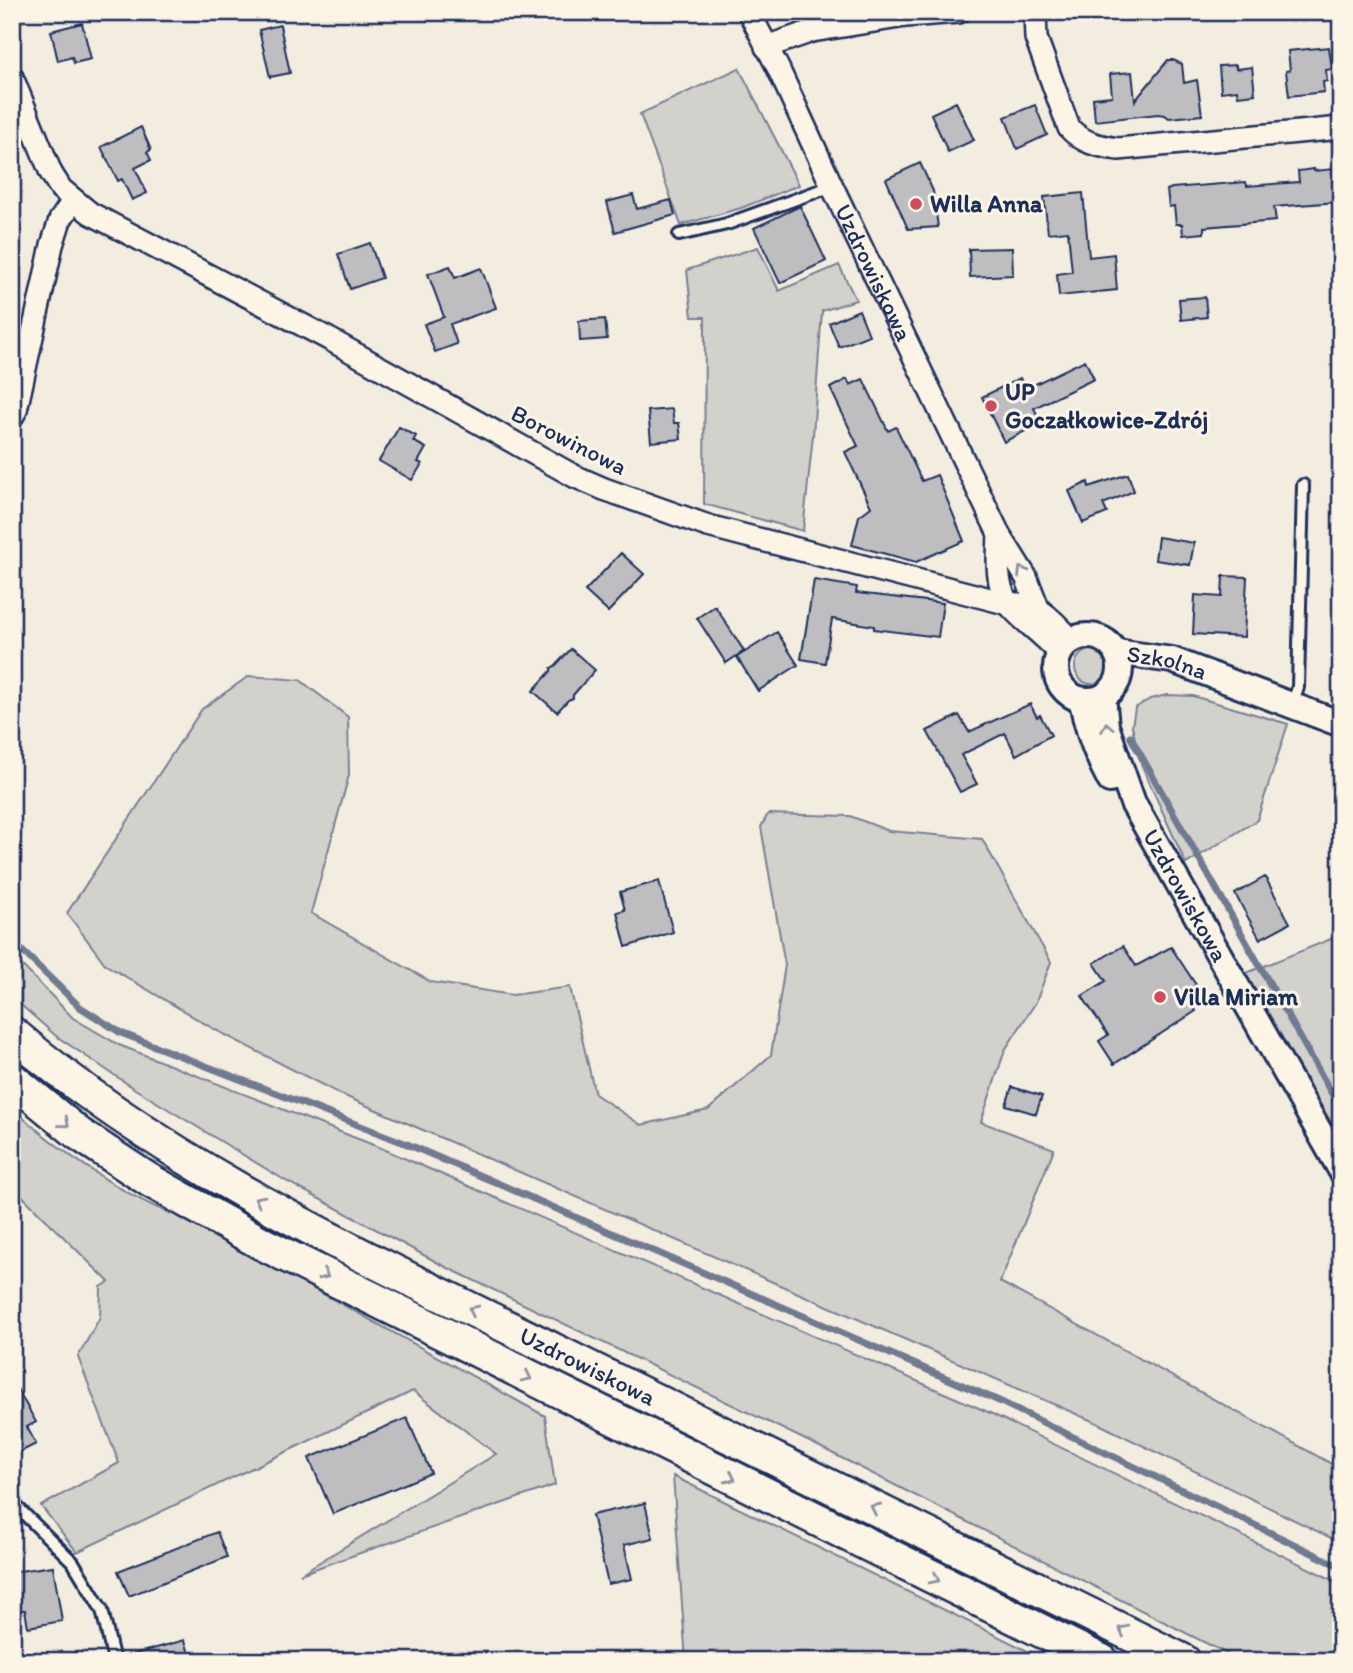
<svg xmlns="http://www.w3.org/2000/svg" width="1353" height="1673" font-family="Itim,sans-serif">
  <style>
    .green { fill: #d3d1cc; stroke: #778095; stroke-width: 2 }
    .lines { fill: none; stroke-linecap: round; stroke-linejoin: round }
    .stream { stroke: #707a91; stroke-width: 7 }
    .building { fill: #bebec0; stroke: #1b2f5e; stroke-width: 2 }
    .service-casing { stroke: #1b2f5e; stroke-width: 16 }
    .minor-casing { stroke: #1b2f5e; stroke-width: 26 }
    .tertiary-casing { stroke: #1b2f5e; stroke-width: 30 }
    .primary-casing { stroke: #1b2f5e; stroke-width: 37 }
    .service { stroke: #fcf5e5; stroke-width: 10 }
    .minor { stroke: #fcf5e5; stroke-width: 21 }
    .tertiary { stroke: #fcf5e5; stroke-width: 24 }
    .primary { stroke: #fcf5e5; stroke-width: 32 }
    .oneway { stroke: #8c92a2 }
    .poi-dot { fill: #d1495b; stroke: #fcf5e5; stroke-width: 2.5 }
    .labels { text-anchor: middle; stroke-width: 6; stroke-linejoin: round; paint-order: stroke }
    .poi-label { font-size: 24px; font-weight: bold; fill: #1b2f5e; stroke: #fcf5e5; text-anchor: start }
    .street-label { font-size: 24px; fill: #1b2f5e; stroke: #fcf5e5 }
  </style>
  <rect width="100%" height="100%" fill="#f3ede0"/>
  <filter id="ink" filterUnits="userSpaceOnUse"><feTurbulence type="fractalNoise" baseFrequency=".0143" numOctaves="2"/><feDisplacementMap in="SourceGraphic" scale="14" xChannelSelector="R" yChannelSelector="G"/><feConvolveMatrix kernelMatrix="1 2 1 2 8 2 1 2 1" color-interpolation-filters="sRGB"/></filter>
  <g filter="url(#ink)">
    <!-- green -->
    <path class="green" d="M 739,68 L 799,185 L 741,208 L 681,225 L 640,114 Z
      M 758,247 L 779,291 L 839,265 L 856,300 L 822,311 L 813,435 L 803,531 L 704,504 L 705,317 L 692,317 L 687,270 Z
      M1075 667a17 17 0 1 1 34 0a17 17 0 1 1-34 0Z
      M 249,676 L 300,680 L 348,717 L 349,775 L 311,913 L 431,982 L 512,995 L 570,987 L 595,1094 L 641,1125 L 708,1110 L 771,1055 L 785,965 L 761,827 L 768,814 L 850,816 L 889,831 L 982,839 L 1051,962 L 1036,1002 L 1005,1050 L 981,1122 L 1054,1149 L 1000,1282 L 1341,1469 L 1341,1543 L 1097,1423 L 340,1094 L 214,1029 L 106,965 L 67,913 L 202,709 Z
      M 1167,695 L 1193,696 L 1288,724 L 1257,820 L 1186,864 L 1141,764 L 1132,726 L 1135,708 L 1150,699 Z
      M 1341,935 L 1341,1139 L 1244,974 Z
      M 12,955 L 73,1018 L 119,1045 L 381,1148 L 988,1412 L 1341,1584 L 1341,1661 L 1241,1661 L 818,1446 L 444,1266 L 286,1181 L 135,1089 L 56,1036 L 12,997 Z
      M 12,1108 C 54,1147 132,1203 187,1219 L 545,1416 L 555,1485 L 300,1574 L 496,1454 L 413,1391 L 77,1552 L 41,1506 L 119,1463 L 78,1357 L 100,1317 L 101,1287 L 109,1282 L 12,1186 Z
      M 673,1476 L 1048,1661 L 686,1661 Z"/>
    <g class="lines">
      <!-- stream -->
      <path class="stream" d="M 1130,736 L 1341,1110
        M 12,941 L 80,1007 L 121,1033 L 407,1144 L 999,1401 L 1341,1567"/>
    </g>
    <!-- building -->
    <path class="building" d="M 82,23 L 91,59 L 74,63 L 72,57 L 58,61 L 51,31 Z
      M 280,25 L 290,73 L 270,77 L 259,30 Z
      M 1329,47 L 1332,69 L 1326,70 L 1327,81 L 1323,82 L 1324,92 L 1289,96 L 1286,71 L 1290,70 L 1288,51 Z
      M 1168,60 L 1173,60 L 1182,64 L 1184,83 L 1197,80 L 1202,115 L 1169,118 L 1165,115 L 1158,114 L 1095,121 L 1093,98 L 1112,96 L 1110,74 L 1132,72 L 1135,101 Z
      M 1236,65 L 1236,69 L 1252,67 L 1255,94 L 1238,96 L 1237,90 L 1221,92 L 1219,66 Z
      M 956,102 L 974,140 L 948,152 L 931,114 Z
      M 1035,105 L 1047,135 L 1017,149 L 1005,117 Z
      M 141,127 L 151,150 L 147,152 L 151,160 L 135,168 L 147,193 L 132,200 L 122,179 L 118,181 L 101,147 Z
      M 920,163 L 933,191 L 938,227 L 908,229 L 886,179 Z
      M 1314,169 L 1314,171 L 1335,169 L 1337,202 L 1274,207 L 1276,221 L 1204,227 L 1204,233 L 1183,235 L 1182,224 L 1176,224 L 1174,206 L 1169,207 L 1167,190 L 1172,188 L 1246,182 L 1247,186 L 1299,182 L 1298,171 Z
      M 1083,193 L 1089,257 L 1114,254 L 1117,290 L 1059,296 L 1057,274 L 1072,272 L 1068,231 L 1048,233 L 1044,197 Z
      M 633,195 L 637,209 L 671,200 L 675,215 L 615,232 L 607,202 Z
      M 800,206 L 826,261 L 780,283 L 754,228 Z
      M 370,243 L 382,278 L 350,289 L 338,254 Z
      M 1012,248 L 1013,275 L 970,277 L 969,249 Z
      M 450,266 L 455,278 L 481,268 L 496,308 L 450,324 L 457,344 L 435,352 L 424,324 L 444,317 L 428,274 Z
      M 1205,297 L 1207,317 L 1181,320 L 1179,299 Z
      M 859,310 L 869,335 L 839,347 L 829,323 Z
      M 605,319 L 607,339 L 580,341 L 579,321 Z
      M 1085,360 L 1094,379 L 1034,408 L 1041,423 L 1004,442 L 982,397 L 1020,378 L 1025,389 Z
      M 847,379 L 850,385 L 863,379 L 888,431 L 896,427 L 922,481 L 937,475 L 964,541 L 916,562 L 852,545 L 859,516 L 871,507 L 845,452 L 858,446 L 830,388 Z
      M 672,409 L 674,423 L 679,423 L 681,439 L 651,442 L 648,411 Z
      M 399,427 L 416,436 L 413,441 L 426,448 L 418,462 L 422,464 L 412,480 L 379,461 Z
      M 1128,474 L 1134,491 L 1103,504 L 1107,513 L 1083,523 L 1069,491 L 1088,482 L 1089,487 Z
      M 1158,537 L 1194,543 L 1190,565 L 1155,560 Z
      M 621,553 L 644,574 L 608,612 L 585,591 Z
      M 1223,576 L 1247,577 L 1244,637 L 1193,634 L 1195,595 L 1222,597 Z
      M 814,580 L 857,587 L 856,593 L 943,603 L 938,637 L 874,629 L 874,626 L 832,619 L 825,663 L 801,659 Z
      M 715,606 L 744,651 L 726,663 L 697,618 Z
      M 777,632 L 798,665 L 758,691 L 737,657 Z
      M 571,649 L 595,670 L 573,695 L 573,698 L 568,700 L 557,712 L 533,691 L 551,671 L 551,668 L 555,666 Z
      M 1030,704 L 1037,717 L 1040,715 L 1051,735 L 1016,755 L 1005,733 L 961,755 L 977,784 L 960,792 L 927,731 L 959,715 L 969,732 Z
      M 1265,877 L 1290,923 L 1260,939 L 1235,894 Z
      M 659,881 L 673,932 L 626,947 L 617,912 L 625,910 L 620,892 Z
      M 1123,946 L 1136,966 L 1171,947 L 1196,985 L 1184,992 L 1196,1011 L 1114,1064 L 1099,1041 L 1108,1035 L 1082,996 L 1106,981 L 1094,963 Z
      M 1012,1087 L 1042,1096 L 1036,1114 L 1006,1105 Z
      M 12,1380 L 36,1422 L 27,1427 L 36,1444 L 12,1456 Z
      M 407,1418 L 431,1473 L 333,1514 L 309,1458 Z
      M 645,1503 L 653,1538 L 624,1545 L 632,1579 L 608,1584 L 592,1515 Z
      M 217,1532 L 227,1557 L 129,1596 L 118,1571 Z
      M 53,1566 L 62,1621 L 28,1627 L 25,1610 L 19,1610 L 12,1572 Z
      M 185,1640 L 191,1661 L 132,1661 L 131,1655 Z"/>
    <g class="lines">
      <defs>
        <path id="service" d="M 679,235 L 727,224 L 832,186
          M 1292,706 L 1298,687 L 1303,485
          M 12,1502 L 73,1562 L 102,1610 L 114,1661"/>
        <g id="minor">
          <path id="s1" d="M 749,12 L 778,68 L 832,186 L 999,534 L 1026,577 L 1039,610"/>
          <path d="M 1035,12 L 1036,38 L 1069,128 C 1083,143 1098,146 1118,149 L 1341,128"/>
          <path d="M 766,47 L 812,31 L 906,16 L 959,12"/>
          <path d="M 12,77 L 51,173 L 61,189 L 90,213 L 329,339 L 574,476 L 604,489 L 708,526 L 1009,604 C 1041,602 1051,620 1072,640"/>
          <path d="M 12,417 L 16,410 L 52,245 L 60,220 L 73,201"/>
          <path d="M 999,534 C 998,557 995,583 1008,603 C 1019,619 1045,635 1059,653"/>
        </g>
        <g id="tertiary">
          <circle cx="1088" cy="668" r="32"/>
          <path id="s2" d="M 1116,652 L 1172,660 L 1341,724"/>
          <path id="s3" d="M 1103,697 L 1106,726 L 1133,803 L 1341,1170"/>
          <path d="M 1082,701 C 1087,730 1096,754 1110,780"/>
        </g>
        <g id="primary">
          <path id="s4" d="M 12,1033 C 172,1170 366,1257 554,1350 C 764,1453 974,1557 1184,1661"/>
          <path d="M 12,1079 L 79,1134 L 149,1180 L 263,1244 L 1102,1661"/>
        </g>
      </defs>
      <!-- service casing -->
      <use href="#service" class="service-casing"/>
      <!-- minor casing -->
      <use href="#minor" class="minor-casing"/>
      <!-- tertiary casing -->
      <use href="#tertiary" class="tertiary-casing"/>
      <!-- primary casing -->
      <use href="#primary" class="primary-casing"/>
      <!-- service -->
      <use href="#service" class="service"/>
      <!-- minor -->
      <use href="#minor" class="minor"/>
      <!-- tertiary -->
      <use href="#tertiary" class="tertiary"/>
      <!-- primary -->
      <use href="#primary" class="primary"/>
    </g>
    <!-- one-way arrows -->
    <defs><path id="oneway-chevron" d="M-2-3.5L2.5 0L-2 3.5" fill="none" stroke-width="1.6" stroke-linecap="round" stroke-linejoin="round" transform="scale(1.75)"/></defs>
    <g class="oneway">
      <use href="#oneway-chevron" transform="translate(1022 571) rotate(-121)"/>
      <use href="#oneway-chevron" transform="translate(1107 727) rotate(-101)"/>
      <use href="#oneway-chevron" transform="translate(65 1123) rotate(39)"/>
      <use href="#oneway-chevron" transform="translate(259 1200) rotate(-152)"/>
      <use href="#oneway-chevron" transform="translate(324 1275) rotate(27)"/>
      <use href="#oneway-chevron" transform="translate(473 1310) rotate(-154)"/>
      <use href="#oneway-chevron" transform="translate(527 1377) rotate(26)"/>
      <use href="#oneway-chevron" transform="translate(731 1478) rotate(26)"/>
      <use href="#oneway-chevron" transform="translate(875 1508) rotate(-154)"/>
      <use href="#oneway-chevron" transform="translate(935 1579) rotate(26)"/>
      <use href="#oneway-chevron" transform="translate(1123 1630) rotate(-154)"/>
    </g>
  </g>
  <!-- markers -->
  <g class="poi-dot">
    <circle cx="916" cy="204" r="7"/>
    <circle cx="991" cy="406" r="7"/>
    <circle cx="1160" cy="997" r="7"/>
  </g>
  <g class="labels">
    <!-- poi labels -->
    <g class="poi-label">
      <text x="930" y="212">Willa Anna</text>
      <text x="1005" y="400">UP<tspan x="1005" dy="28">Goczałkowice-Zdrój</tspan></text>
      <text x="1174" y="1005">Villa Miriam</text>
    </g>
    <!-- street labels -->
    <g class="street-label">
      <text dy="8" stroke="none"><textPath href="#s1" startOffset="289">Uzdrowiskowa</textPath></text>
      <text transform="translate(569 440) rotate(27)" y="8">Borowinowa</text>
      <text dy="8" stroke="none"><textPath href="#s2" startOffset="52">Szkolna</textPath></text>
      <text dy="8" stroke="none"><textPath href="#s3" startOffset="217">Uzdrowiskowa</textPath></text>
      <text dy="8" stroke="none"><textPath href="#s4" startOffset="667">Uzdrowiskowa</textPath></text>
    </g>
  </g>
  <!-- margin -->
  <rect width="1353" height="1673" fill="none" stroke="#fcf5e5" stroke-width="42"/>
  <rect x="21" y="21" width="1311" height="1631" fill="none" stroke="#1b2f5e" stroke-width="2.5" filter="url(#ink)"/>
</svg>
